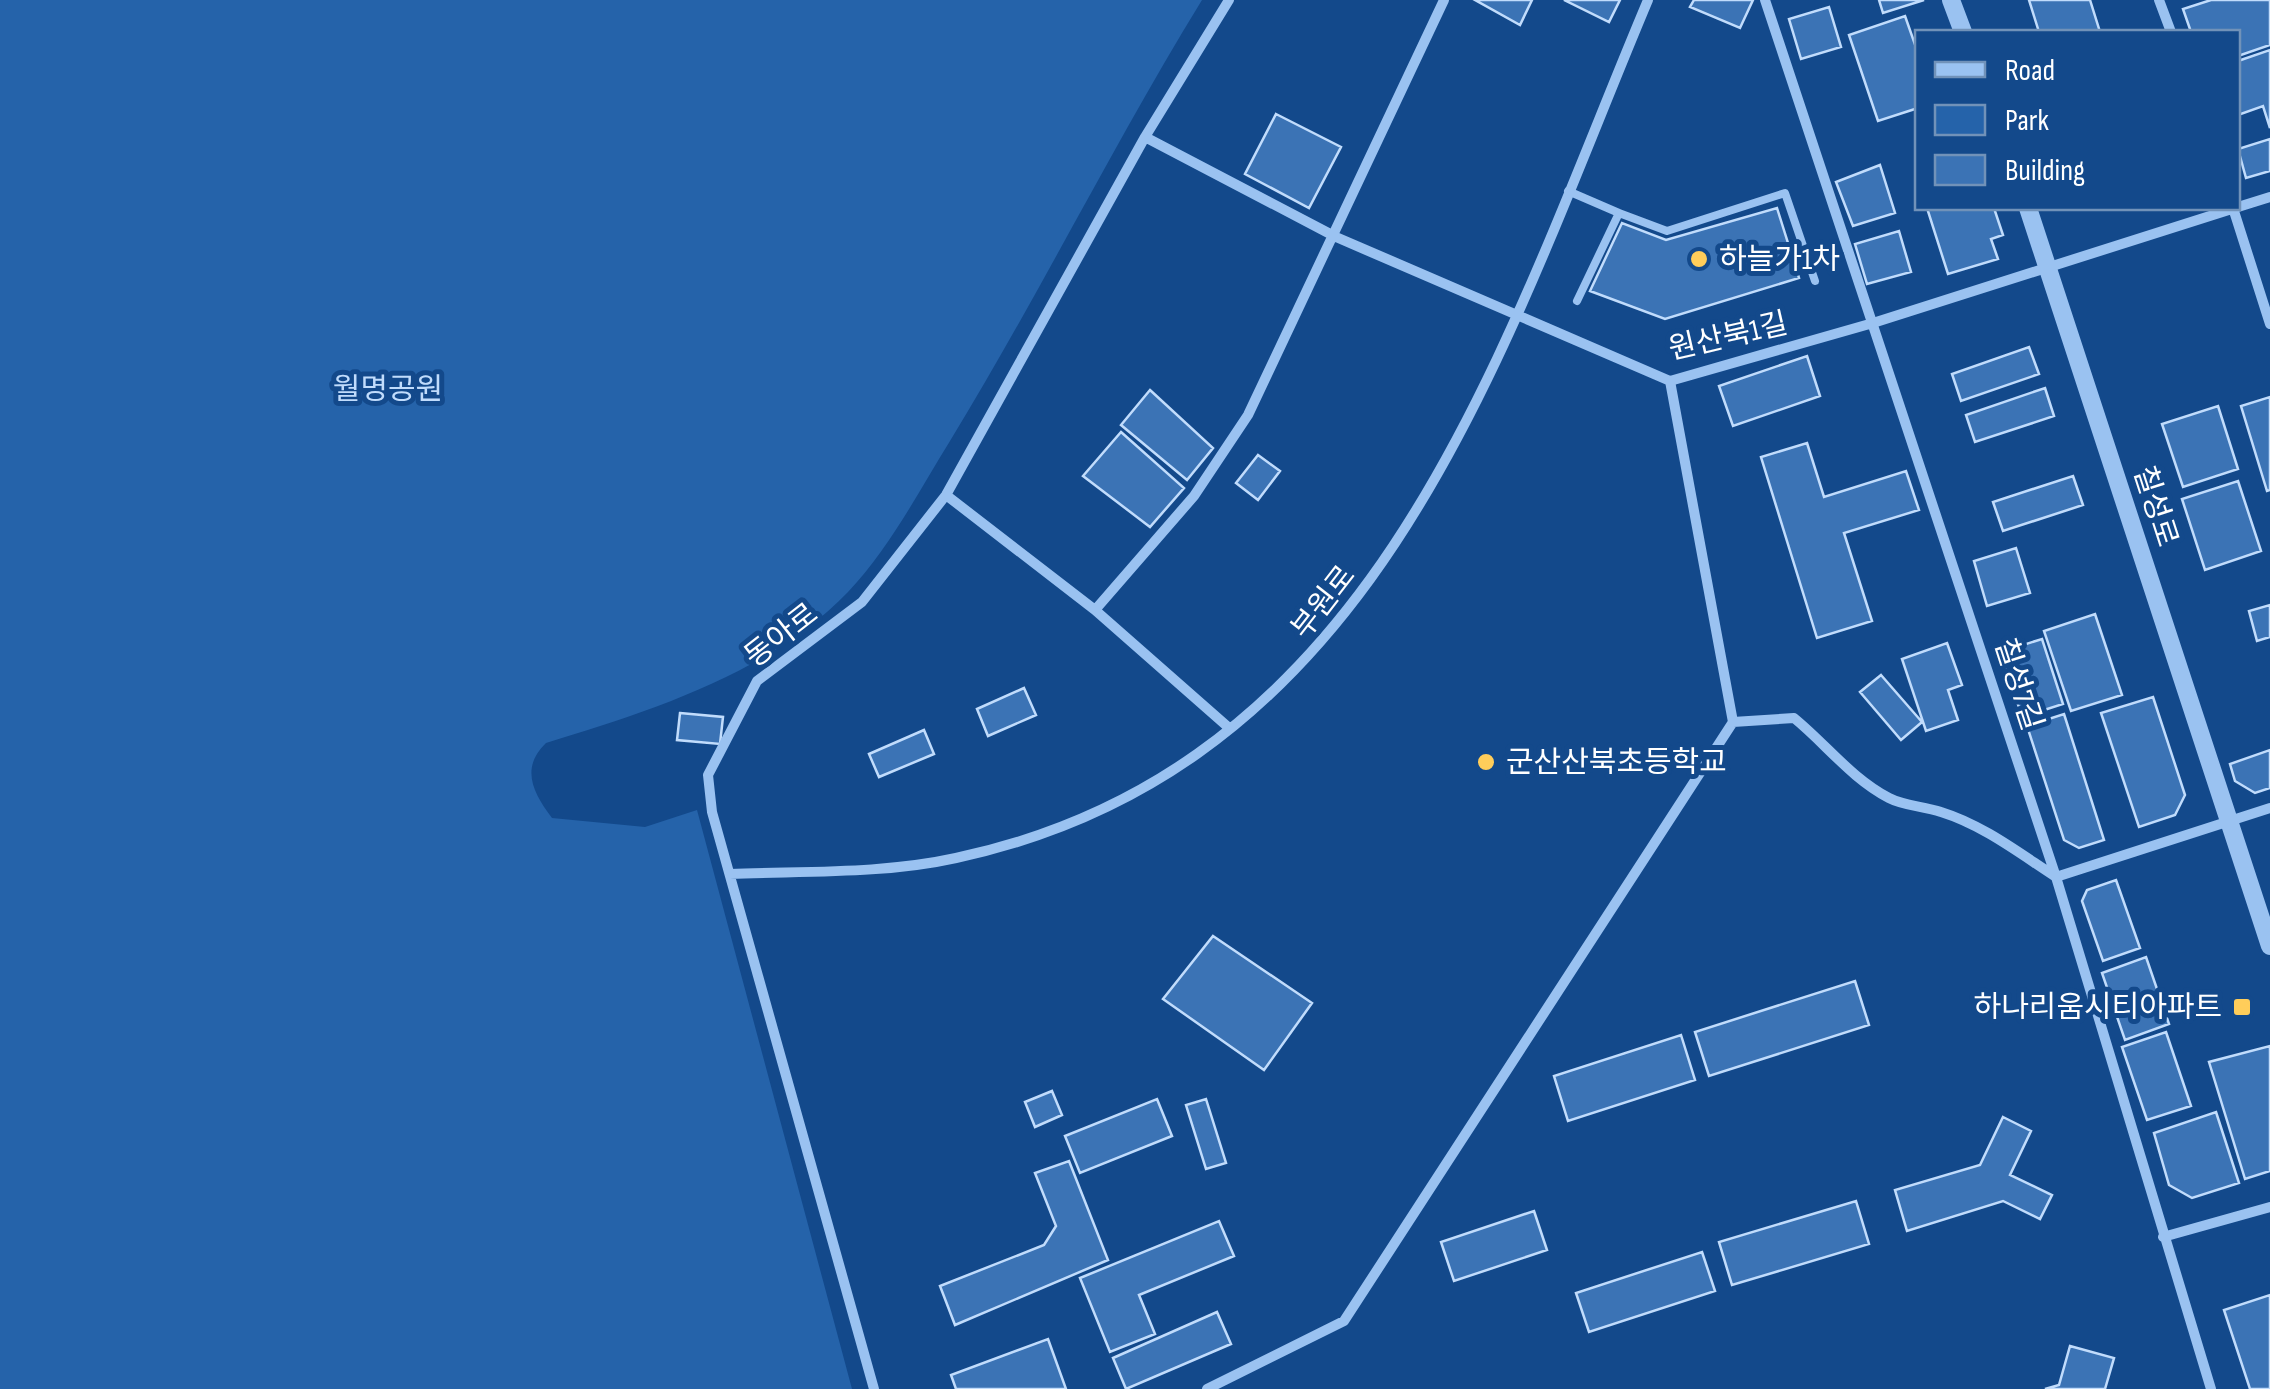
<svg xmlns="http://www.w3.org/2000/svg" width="2270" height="1389" font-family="'Sofia Sans Condensed','Noto Sans KR',sans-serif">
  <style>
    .green { fill: #2563aa }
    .building { fill: #3b73b5; stroke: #c1dcfc; stroke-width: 2.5 }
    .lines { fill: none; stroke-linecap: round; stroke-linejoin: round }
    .service { stroke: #9ac2f1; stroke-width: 8 }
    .minor { stroke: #9ac2f1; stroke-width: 10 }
    .tertiary { stroke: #9ac2f1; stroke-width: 18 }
    .poi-dot { fill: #ffcd5a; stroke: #13498b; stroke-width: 4 }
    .labels { text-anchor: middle; stroke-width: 10; stroke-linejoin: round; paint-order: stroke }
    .poi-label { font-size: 30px; fill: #fff; stroke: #13498b; text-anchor: start }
    .street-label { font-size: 30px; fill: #fff; stroke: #13498b }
    .park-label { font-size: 30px; fill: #c1dcfc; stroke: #13498b }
  </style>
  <rect width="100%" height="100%" fill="#13498b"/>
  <!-- green -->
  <path class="green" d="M 0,0 L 1202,0 C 1113,145 1038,297 950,441 C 919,491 889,549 848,592 C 770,673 651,711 546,743 C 520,768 533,793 552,818 L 645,827 L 697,810 L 852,1389 L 0,1389 Z"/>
  <!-- building -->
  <path class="building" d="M 1475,0 L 1532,0 L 1520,25 Z
    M 1564,0 L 1620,0 L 1609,22 Z
    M 1694,0 L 1753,0 L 1740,28 L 1690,7 Z
    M 1879,0 L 1924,0 L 1883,13 Z
    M 2029,0 L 2090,0 L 2100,32 L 2039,32 Z
    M 2211,0 L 2270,0 L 2270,45 L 2238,56 L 2238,32 L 2191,32 L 2183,9 Z
    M 1829,7 L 1841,47 L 1801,59 L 1789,19 Z
    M 1905,16 L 1918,53 L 1918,108 L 1878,121 L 1849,35 Z
    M 2270,50 L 2270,128 L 2263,106 L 2238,115 L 2238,61 Z
    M 1276,114 L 1341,147 L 1309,208 L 1245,174 Z
    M 2270,139 L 2270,171 L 2246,178 L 2238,149 Z
    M 1880,165 L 1895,213 L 1853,226 L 1836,182 Z
    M 1777,208 L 1799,278 L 1665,319 L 1590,291 L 1622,223 L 1666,240 Z
    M 1927,208 L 1994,208 L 2003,235 L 1991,239 L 1998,259 L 1948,274 Z
    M 1899,231 L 1911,272 L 1867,284 L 1855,244 Z
    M 2029,347 L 2039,374 L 1961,401 L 1952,374 Z
    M 1807,356 L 1820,396 L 1733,426 L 1719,386 Z
    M 2045,388 L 2054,416 L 1975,442 L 1966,415 Z
    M 1150,390 L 1213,448 L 1187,480 L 1121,425 Z
    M 2270,397 L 2270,490 L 2267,491 L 2241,406 Z
    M 2218,406 L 2238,469 L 2183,487 L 2162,424 Z
    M 1121,432 L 1184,488 L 1150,527 L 1083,476 Z
    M 1807,443 L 1824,497 L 1906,471 L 1919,510 L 1844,533 L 1872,621 L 1817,638 L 1761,457 Z
    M 1258,455 L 1280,471 L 1258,500 L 1236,483 Z
    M 2073,476 L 2083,505 L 2003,531 L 1993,502 Z
    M 2238,481 L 2261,551 L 2205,570 L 2182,499 Z
    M 2016,548 L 2030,593 L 1987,606 L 1974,561 Z
    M 2270,605 L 2270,637 L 2257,641 L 2249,611 Z
    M 2095,614 L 2122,695 L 2071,711 L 2044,631 Z
    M 2042,639 L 2063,704 L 2022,717 L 2001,652 Z
    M 1947,643 L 1962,685 L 1948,690 L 1958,720 L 1926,731 L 1902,659 Z
    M 1881,675 L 1922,722 L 1901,740 L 1860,692 Z
    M 1024,688 L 1036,715 L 988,736 L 977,709 Z
    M 2153,697 L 2185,795 L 2175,815 L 2139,827 L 2101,713 Z
    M 680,713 L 723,717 L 720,744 L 677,740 Z
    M 2064,714 L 2104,840 L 2079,848 L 2064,840 L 2027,726 Z
    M 924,730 L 934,754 L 879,777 L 869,754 Z
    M 2270,750 L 2270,788 L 2255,793 L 2235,781 L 2230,764 Z
    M 2116,880 L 2140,948 L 2103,961 L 2082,901 L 2087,890 Z
    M 1213,936 L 1312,1003 L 1264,1070 L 1163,999 Z
    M 2146,957 L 2169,1024 L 2125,1040 L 2102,973 Z
    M 1855,981 L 1869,1025 L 1709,1076 L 1695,1032 Z
    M 2166,1032 L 2191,1106 L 2147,1120 L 2122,1047 Z
    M 1681,1035 L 1695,1080 L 1568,1121 L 1554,1076 Z
    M 2270,1046 L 2270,1171 L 2245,1179 L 2209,1062 Z
    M 1052,1091 L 1062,1115 L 1035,1127 L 1025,1102 Z
    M 1157,1099 L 1172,1136 L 1080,1173 L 1065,1136 Z
    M 1206,1099 L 1226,1163 L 1206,1169 L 1186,1105 Z
    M 2216,1112 L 2239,1183 L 2192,1198 L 2169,1185 L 2154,1133 Z
    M 2003,1117 L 2031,1131 L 2010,1175 L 2052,1195 L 2040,1219 L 2003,1201 L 1907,1231 L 1895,1190 L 1980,1165 Z
    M 1069,1161 L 1108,1260 L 955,1325 L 940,1286 L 1044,1245 L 1056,1226 L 1035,1173 Z
    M 1856,1201 L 1869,1244 L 1732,1285 L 1719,1242 Z
    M 1534,1211 L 1547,1250 L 1454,1281 L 1441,1242 Z
    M 1219,1221 L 1234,1256 L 1139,1295 L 1155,1334 L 1110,1352 L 1080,1278 Z
    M 1702,1252 L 1715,1291 L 1589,1332 L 1576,1293 Z
    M 2270,1295 L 2270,1389 L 2250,1389 L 2224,1310 Z
    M 1217,1312 L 1231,1344 L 1126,1389 L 1113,1358 Z
    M 1048,1339 L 1066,1389 L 956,1389 L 951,1375 Z
    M 2070,1346 L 2114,1358 L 2105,1389 L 2045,1389 L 2059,1385 Z"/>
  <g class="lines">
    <!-- service -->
    <path class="service" d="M 1568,191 L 1619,213
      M 1577,301 L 1619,213 L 1667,231 L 1785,193 L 1815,281"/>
    <!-- minor -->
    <path class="minor" d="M 1765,0 L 2056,877 L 2211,1389
      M 2159,0 L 2171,32
      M 1145,137 L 1336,237 L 1670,381 L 1873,323 L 2235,208
      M 2238,207 L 2270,197
      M 2233,208 L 2270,324
      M 1670,381 L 1733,722 L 1794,718 C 1827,745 1851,778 1889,798 C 1904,806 1924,806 1941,812 C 1983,825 2019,853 2056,877
      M 946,495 L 1095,610 L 1228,727
      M 1095,610 L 1194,496 L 1248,415 L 1444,0
      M 730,874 C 805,871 884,874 956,858 C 1381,767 1500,351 1648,0
      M 2056,877 L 2270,808
      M 2163,1237 L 2270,1207
      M 874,1389 L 712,812 L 708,775 L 757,681 L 862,602 L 946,495 L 1145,137 L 1229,0
      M 1207,1389 L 1344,1321 L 1733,722"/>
    <!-- tertiary -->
    <path class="tertiary" d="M 1951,0 L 1963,32
      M 2028,208 L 2270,946"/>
  </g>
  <!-- markers -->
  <g class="poi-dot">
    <circle cx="1699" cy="259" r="10"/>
    <circle cx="1486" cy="762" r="10"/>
    <rect x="2232" y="997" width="20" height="20" rx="5"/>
  </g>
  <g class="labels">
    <!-- poi labels -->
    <g class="poi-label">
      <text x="1719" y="269">하늘가1차</text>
      <text x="1506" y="772">군산산북초등학교</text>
      <text x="2222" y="1017" text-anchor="end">하나리움시티아파트</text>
    </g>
    <!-- street labels -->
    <g class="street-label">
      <text transform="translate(1728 336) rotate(-13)" y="10">원산북1길</text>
      <text transform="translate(2156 506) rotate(72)" y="10">칠성로</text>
      <text transform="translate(1323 602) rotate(-52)" y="10">부원로</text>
      <text transform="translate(781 635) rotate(-38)" y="10">동아로</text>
      <text transform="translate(2019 684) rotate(72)" y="10">칠성7길</text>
    </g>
    <!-- park labels -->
    <g class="park-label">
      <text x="388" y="399">월명공원</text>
    </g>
  </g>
  <!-- legend -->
  <rect x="1915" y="30" width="325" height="180" fill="#13498b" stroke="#7192b9" stroke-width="2.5"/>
  <rect x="1935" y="62" width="50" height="15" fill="#9ac2f1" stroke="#7192b9" stroke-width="2.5"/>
  <text x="2005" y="80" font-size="30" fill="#ffffff">Road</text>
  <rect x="1935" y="105" width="50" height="30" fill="#2563aa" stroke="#7192b9" stroke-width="2.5"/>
  <text x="2005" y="130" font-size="30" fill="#ffffff">Park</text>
  <rect x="1935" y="155" width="50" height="30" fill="#3b73b5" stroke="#7192b9" stroke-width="2.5"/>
  <text x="2005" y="180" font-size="30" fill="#ffffff">Building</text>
</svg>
